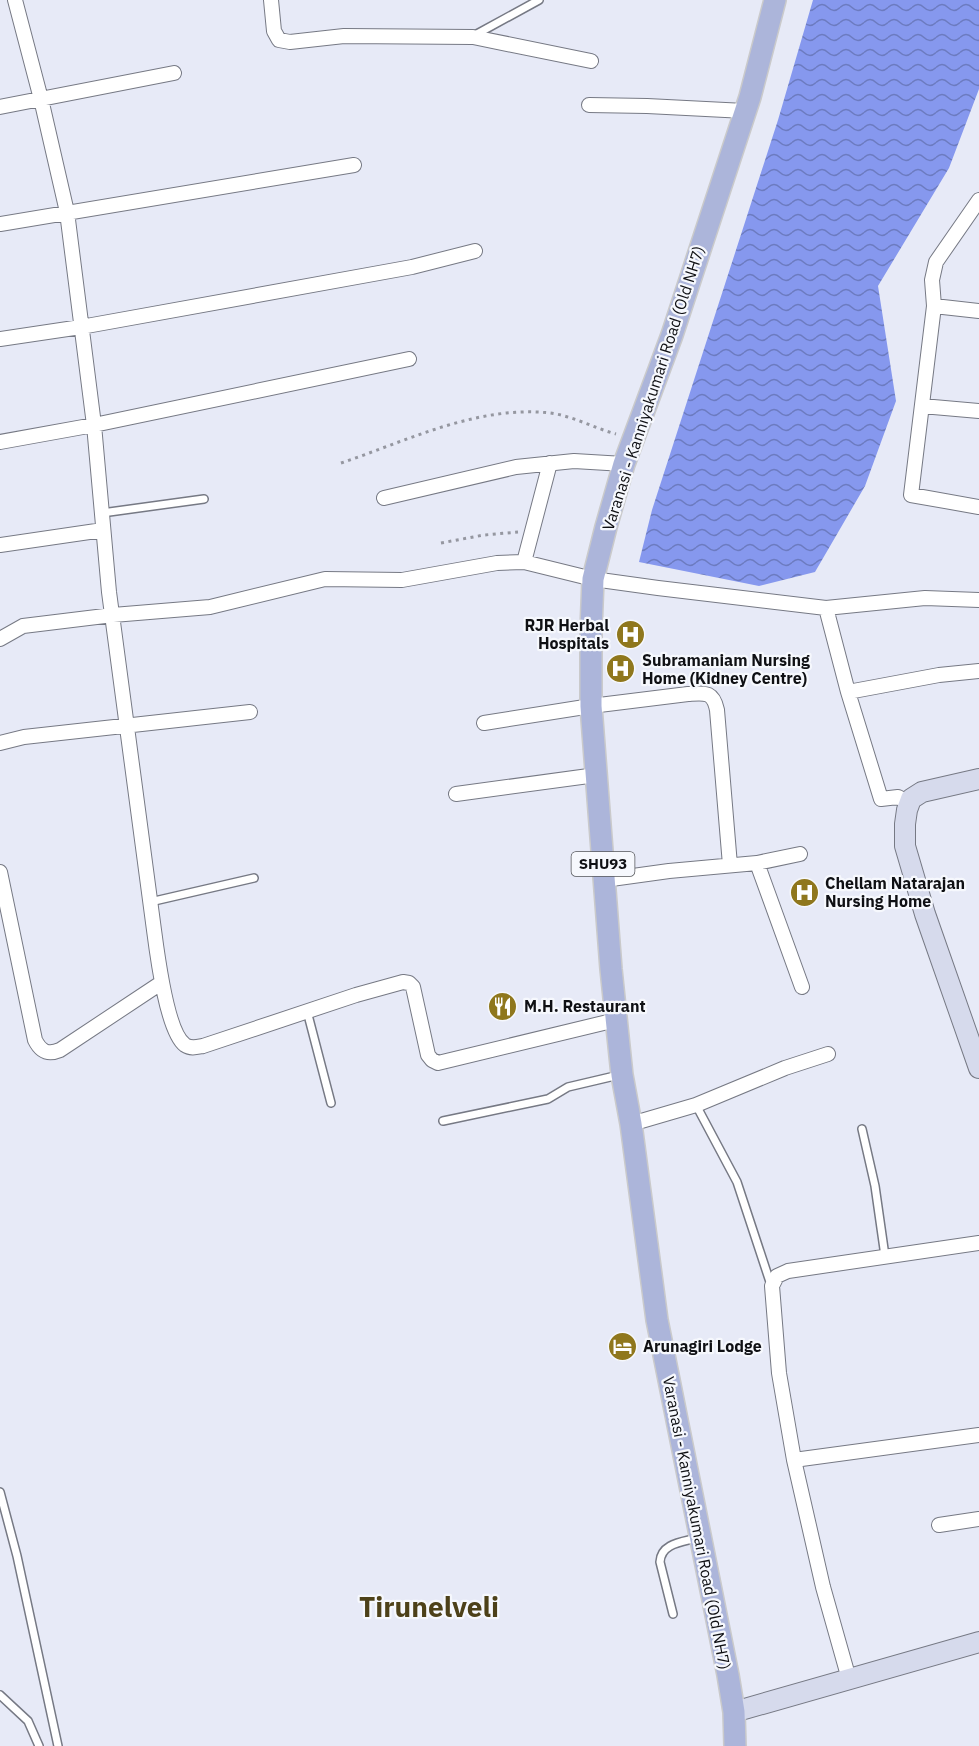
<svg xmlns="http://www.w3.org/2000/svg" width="979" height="1746" font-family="'IBM Plex Sans',sans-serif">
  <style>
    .water { fill: url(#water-waves) }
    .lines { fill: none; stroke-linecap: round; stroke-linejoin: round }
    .lane-casing { stroke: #767984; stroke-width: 10 }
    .street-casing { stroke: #767984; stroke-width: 16 }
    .secondary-casing { stroke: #767984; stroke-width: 22 }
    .primary-casing { stroke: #cacacb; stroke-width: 24 }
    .path { stroke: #9597a0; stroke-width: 3; stroke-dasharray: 3 4.5; stroke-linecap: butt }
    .lane { stroke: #fff; stroke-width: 7 }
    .street { stroke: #fff; stroke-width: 14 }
    .secondary { stroke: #d6daec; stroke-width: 20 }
    .primary { stroke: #acb5da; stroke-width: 21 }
    .labels { text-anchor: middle; stroke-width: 4.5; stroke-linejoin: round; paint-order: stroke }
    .shield { fill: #f6f8fd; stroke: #54565a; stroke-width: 1.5 }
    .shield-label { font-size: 15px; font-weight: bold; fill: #0f1014 }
    .street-label { font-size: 16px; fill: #0f1014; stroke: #f6f8fd }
    .poi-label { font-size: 16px; font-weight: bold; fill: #0f1014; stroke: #f6f8fd; text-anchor: start }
    .town-label { font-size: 28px; font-weight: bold; fill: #4d4119; stroke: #f6f8fd }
  </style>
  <defs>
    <pattern id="water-waves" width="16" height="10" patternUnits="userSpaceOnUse" patternTransform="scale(1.5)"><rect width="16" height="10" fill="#8698ee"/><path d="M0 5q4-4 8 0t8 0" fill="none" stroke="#6c7bc0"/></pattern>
  </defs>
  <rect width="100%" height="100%" fill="#e7eaf7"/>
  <!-- water -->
  <path class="water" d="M 813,0 L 979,0 L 979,89 L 949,168 L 878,286 L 896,401 L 865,486 L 815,572 L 759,586 L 639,562 L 652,510 L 778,120 Z"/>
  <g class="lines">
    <defs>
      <path id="lane" d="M 475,35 L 539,0
        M 102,513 L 204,499
        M 150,902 L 254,878
        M 307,1011 L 331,1103
        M 696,1105 L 737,1182 L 771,1285
        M 443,1121 L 548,1099 L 568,1087 L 619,1075
        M 862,1129 L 875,1186 L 885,1256
        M 0,1492 L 17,1556 L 58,1746
        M 673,1614 L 660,1562 C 661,1543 683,1542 697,1538
        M 0,1695 L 28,1721 L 39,1746"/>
      <path id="street" d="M 15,0 L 41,99 L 67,212 L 94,425 L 109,592 L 154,930 C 157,953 167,1032 185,1045 C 191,1049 197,1047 203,1046 L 356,995 L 403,982 L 409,983 L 413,987 L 428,1055 L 432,1060 L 438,1063 L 616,1020
        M 271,0 L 274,31 L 279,40 L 290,42 L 344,36 L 473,37 L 591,61
        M 589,105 L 647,106 L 745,111
        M 0,107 L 174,73
        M 979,200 L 936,262 L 932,280 L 934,306 L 911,495 L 979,507
        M 0,224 L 354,165
        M 934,306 L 979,311
        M 0,339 L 81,327 L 412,267 L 475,251
        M 922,406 L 979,411
        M 0,442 L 94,425 L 409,359
        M 384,498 L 516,467 L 574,461 L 624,464
        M 0,545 L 103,530
        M 524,562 L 550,463
        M 979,600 L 925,598 L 826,608 L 848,692 L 939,675 L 979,671
        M 0,639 L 23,626 L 113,615 L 210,607 L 325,579 L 402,580 L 497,563 L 524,562 L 593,579 L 658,588 L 826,608
        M 848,692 L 881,799 L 898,797 L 909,803
        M 484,723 L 591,706 L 688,694 C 705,693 713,691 717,710 L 730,865
        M 0,743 L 24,737 L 250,712
        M 456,794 L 596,775
        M 800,854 L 757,863 L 802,987
        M 0,872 L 35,1040 C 41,1052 48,1055 60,1050 L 161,983
        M 604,880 L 669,871 L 757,863
        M 631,1124 L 696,1105 L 785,1068 L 828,1054
        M 794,1460 L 979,1435
        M 939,1525 L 979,1519
        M 849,1679 L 823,1587 L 794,1460 L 779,1373 L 772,1286 L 777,1276 L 788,1271 L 979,1243"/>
      <path id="secondary" d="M 979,779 L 922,792 L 911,799 L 907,810 L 905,824 L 905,846 L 925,914 L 979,1068
        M 734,1712 L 979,1642"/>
      <path id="primary" d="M 735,1746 L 734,1712 L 728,1675 L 657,1320 L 631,1124 L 622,1075 L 611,969 L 591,706 L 591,630 L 593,579 L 606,527 L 624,464 L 672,335 L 750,97 L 775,0"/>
    </defs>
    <!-- lane casing -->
    <use href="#lane" class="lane-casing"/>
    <!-- street casing -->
    <use href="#street" class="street-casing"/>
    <!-- secondary casing -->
    <use href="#secondary" class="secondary-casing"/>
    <!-- primary casing -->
    <use href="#primary" class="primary-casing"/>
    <!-- path -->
    <path class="path" d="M 341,463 C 407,441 477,405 550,413 C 573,416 594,428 616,434
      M 441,543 L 484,535 L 518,532"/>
    <!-- lane -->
    <use href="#lane" class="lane"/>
    <!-- street -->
    <use href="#street" class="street"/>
    <!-- secondary -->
    <use href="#secondary" class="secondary"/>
    <!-- primary -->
    <use href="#primary" class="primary"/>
  </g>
  <!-- icons -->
  <defs>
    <symbol id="hospital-disc" viewBox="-11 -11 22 22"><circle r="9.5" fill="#8f771d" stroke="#f6f8fd"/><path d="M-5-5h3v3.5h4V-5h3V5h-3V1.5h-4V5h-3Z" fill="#fff"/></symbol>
    <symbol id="restaurant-disc" viewBox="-11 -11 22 22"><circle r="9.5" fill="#8f771d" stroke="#f6f8fd"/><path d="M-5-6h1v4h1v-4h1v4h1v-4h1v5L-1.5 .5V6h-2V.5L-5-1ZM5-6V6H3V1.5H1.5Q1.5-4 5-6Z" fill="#fff"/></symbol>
    <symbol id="hotel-disc" viewBox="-11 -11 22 22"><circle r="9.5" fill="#8f771d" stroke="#f6f8fd"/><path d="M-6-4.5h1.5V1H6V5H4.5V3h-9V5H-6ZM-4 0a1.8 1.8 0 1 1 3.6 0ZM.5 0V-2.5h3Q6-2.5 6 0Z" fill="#fff"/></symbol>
  </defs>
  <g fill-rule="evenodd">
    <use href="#hospital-disc" x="614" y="618" width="33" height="33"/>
    <use href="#hospital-disc" x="604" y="652" width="33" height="33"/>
    <use href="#hospital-disc" x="788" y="876" width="33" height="33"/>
    <use href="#restaurant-disc" x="486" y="990" width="33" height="33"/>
    <use href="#hotel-disc" x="606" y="1330" width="33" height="33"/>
  </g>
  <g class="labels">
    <!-- shield labels -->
    <rect class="shield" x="571.5" y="852" width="63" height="24" rx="4.5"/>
    <g class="shield-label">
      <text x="603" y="869">SHU93</text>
    </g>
    <!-- street labels -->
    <g class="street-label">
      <text transform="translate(653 388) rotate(-72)" y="6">Varanasi - Kanniyakumari Road (Old NH7)</text>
      <text transform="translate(697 1523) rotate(79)" y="6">Varanasi - Kanniyakumari Road (Old NH7)</text>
    </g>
    <!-- poi labels -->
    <g class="poi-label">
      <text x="609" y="631" text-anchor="end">RJR Herbal<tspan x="609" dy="18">Hospitals</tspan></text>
      <text x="642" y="666">Subramaniam Nursing<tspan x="642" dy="18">Home (Kidney Centre)</tspan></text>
      <text x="825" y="889">Chellam Natarajan<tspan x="825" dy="18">Nursing Home</tspan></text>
      <text x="524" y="1012">M.H. Restaurant</text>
      <text x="643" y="1352">Arunagiri Lodge</text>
    </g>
    <!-- town labels -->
    <g class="town-label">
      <text x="429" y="1617">Tirunelveli</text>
    </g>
  </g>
</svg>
